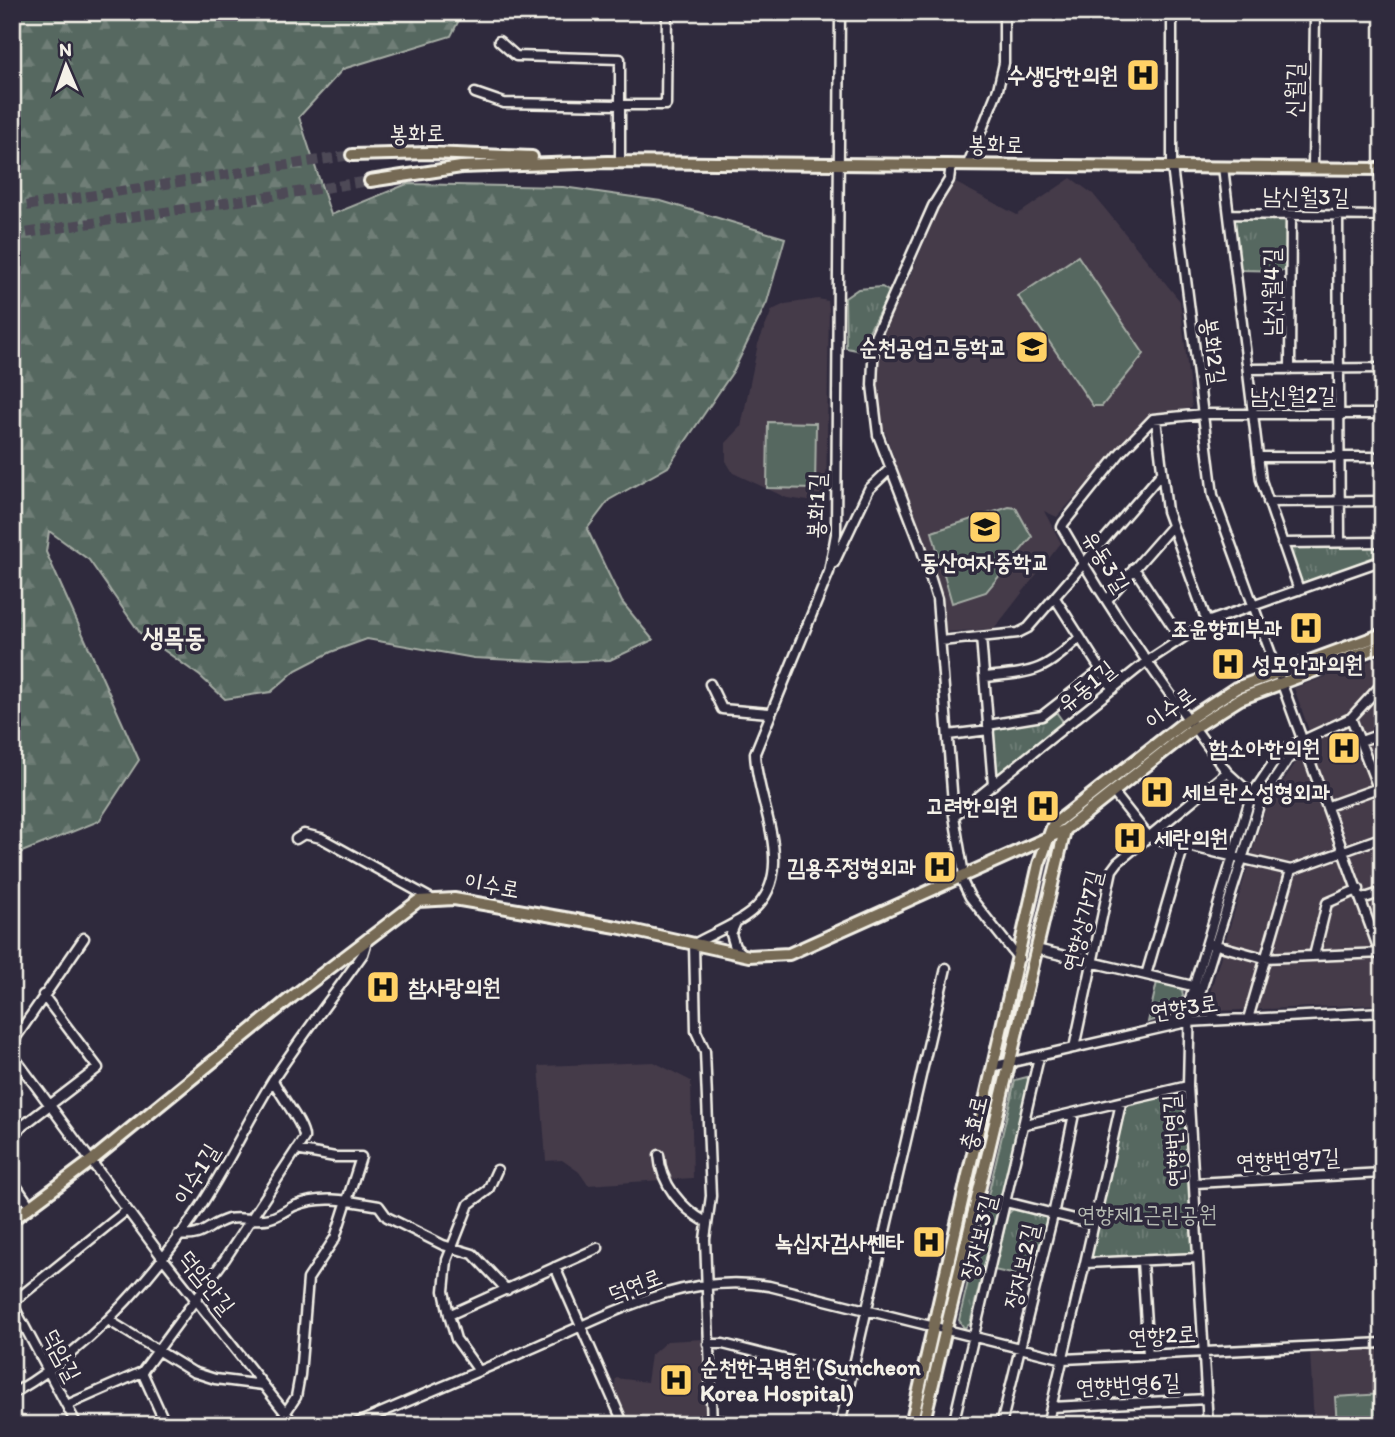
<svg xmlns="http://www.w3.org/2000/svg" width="1395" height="1437" font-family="Itim,'Poor Story',sans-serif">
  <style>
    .built { fill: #443a49 }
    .grass { fill: url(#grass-tufts); stroke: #a5aca4; stroke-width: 2 }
    .forest { fill: url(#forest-firs); stroke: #a5aca4; stroke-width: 2 }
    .garden { fill: #566860; stroke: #a5aca4; stroke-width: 2 }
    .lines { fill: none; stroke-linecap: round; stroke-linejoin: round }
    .major-tunnel { stroke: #4d4857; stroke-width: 10; stroke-dasharray: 10 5; stroke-linecap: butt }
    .minor-casing { stroke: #f4f1e8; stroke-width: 13 }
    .major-casing { stroke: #f4f1e8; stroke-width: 16 }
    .minor { stroke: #2f2a3d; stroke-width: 8 }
    .major { stroke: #766a55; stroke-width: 10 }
    .labels { text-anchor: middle; stroke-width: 7; stroke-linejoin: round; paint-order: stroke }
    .poi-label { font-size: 23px; font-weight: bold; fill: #f4f1e8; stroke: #2f2a3d; text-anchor: end }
    .street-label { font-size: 23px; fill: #f4f1e8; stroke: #2f2a3d }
    .park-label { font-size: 23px; fill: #b5bab2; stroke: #2f2a3d }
    .quarter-label { font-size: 26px; font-weight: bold; fill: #f4f1e8; stroke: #2f2a3d }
  </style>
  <defs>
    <pattern id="grass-tufts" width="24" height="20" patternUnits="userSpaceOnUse" patternTransform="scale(1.75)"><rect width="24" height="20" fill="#566860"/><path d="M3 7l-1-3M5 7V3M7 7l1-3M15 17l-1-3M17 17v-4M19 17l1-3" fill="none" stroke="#6f7e77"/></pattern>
    <pattern id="forest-firs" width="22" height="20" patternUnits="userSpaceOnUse" patternTransform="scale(1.75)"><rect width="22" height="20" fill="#566860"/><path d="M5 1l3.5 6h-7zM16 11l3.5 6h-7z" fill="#6f7e77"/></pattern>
  </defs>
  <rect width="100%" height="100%" fill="#2f2a3d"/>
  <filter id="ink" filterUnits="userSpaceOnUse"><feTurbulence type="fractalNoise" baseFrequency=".0143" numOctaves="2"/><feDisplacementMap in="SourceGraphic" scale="14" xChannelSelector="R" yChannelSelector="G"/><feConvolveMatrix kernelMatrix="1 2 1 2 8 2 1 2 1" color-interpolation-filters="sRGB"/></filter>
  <g filter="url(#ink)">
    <!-- built -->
    <path class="built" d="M 1071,178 L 1093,194 L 1180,301 L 1192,408 L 1151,414 L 1057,517 L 1044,511 L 1061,543 L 994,629 L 946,632 L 943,596 L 881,421 L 875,362 L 881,332 L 911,274 L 946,191 L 954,182 L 1017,215 Z
      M 818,299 L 828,301 L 829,308 L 826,501 L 815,502 L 787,498 L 733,473 L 726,461 L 726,443 L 741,427 L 758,344 L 772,310 L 785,304 Z
      M 1383,656 L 1383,1004 L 1218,1011 L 1210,998 L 1211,989 L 1266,806 L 1312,739 L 1294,688 Z
      M 654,1062 L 691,1081 L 693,1178 L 588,1185 L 579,1172 L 562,1160 L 546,1161 L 539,1066 Z
      M 704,1339 L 708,1425 L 632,1425 L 614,1389 L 616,1378 L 647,1382 L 651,1355 L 667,1341 Z
      M 1383,1348 L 1383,1425 L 1314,1425 L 1310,1352 Z"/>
    <!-- grass -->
    <path class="grass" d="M 1233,216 L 1288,217 L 1288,271 L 1239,270 Z
      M 882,287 L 890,292 L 869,331 L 867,352 L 846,348 L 845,298 L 858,289 Z
      M 1382,545 L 1382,555 L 1301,586 L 1288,547 Z
      M 1054,709 L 1064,723 L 1000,774 L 994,773 L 990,730 L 1032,722 Z
      M 1157,982 L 1182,989 L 1183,996 L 1174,1014 L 1148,1022 Z
      M 1027,1077 L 1029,1083 L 970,1324 L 964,1328 L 959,1320 L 1015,1080 Z
      M 1185,1091 L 1194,1252 L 1188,1256 L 1090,1260 L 1126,1104 Z
      M 1015,1207 L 1044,1214 L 1048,1223 L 1034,1279 L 994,1270 L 1008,1214 Z"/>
    <!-- forest -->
    <path class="forest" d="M 12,12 L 463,12 L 451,36 L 343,69 L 299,117 L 331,215 L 407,184 L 563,187 L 661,201 L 785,238 L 767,302 L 734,370 L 668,467 L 609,500 L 587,529 L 622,602 L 653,640 L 610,660 L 553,662 L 474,658 L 367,639 L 331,652 L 296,670 L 271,692 L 225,699 L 200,676 L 140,633 L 89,560 L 49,531 L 46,552 L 139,760 L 99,821 L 12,856 Z"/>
    <!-- garden -->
    <path class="garden" d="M 1078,256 L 1144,354 L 1102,406 L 1093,406 L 1018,296 Z
      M 768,422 L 816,423 L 815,489 L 767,488 Z
      M 1009,507 L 1016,508 L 1032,537 L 986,592 L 952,603 L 932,532 Z
      M 1383,1394 L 1383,1425 L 1337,1425 L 1335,1397 Z"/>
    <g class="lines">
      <!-- major-tunnel -->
      <path class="major-tunnel" d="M 12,208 L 352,155
        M 12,235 L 370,181"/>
      <defs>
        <path id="minor" d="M 1172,12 L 1172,167 L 1213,495 L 1383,961
          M 475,93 L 504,103 L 620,105 L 620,59 L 516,56 L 499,41
          M 620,162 L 620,105 L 666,105 L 667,12
          M 951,164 L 949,180 L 933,206 L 874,339 L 872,385 L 878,435 L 920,544 L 937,599 L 954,816 L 964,875
          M 968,164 L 998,89 L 1004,63 L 1004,12
          M 1223,167 L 1261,480 L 1299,590
          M 1313,168 L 1315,12
          M 1229,214 L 1383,216
          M 1338,215 L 1340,542
          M 1248,369 L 1383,368
          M 1290,369 L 1291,215
          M 1156,419 L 1167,511 L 1207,622
          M 1259,457 L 1383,457
          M 1268,502 L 1383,501
          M 1282,543 L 1383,542
          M 834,563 L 869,489 L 891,468
          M 1134,568 L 1181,639
          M 1055,598 L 1113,689
          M 1107,600 L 1172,526
          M 981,637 L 993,785
          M 941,641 L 1018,633 L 1028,628 L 1161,474
          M 985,677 C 1034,672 1043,673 1080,637
          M 710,684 L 722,709 L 769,713
          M 1351,718 L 1383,683
          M 988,725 L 1042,716 L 1101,670
          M 948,735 L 989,730
          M 1361,741 L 1383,733
          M 1227,772 C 1168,693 1111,613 1062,527 L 1064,523 L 1121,452 L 1153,419 L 1203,414 L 1383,414
          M 1114,793 L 1149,837 L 1291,870 L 1383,837
          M 1328,806 L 1381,787
          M 954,816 L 1146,662 L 1207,622 L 1383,560
          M 296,839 L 304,834 L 321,838 L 430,898
          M 960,877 L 970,897 L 1019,959
          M 1362,899 L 1383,892
          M 736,922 L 731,934 L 735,947 L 742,953
          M 1209,943 L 1264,958 L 1383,953
          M 1036,949 L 1197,987
          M 1314,956 L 1327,903 L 1359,889
          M 1146,975 L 1184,845
          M 1198,1000 L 1218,1020
          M 1190,1016 L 1198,1000 L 1260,802 L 1288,759 L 1307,749
          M 1248,1019 L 1291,870
          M 1170,1024 L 1188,1002
          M 12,1043 L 84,938
          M 1074,1048 L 1112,870 L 1118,862 L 1227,772 L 1260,802
          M 12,1054 L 162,1257 L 295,1425
          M 995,1066 L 1187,1022 L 1383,1012
          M 1026,1124 L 1188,1086
          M 12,1134 L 98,1068 L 43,995
          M 659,1155 C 661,1184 681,1208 706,1222
          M 12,1180 L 30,1206
          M 1195,1183 L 1383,1173
          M 1006,1202 L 1094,1224
          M 178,1235 C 205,1238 205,1226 228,1219 C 242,1216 257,1222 270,1218 C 279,1216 286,1210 294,1206 C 322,1194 351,1201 379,1206 L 387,1217 L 443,1245 L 473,1254 L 507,1290
          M 1142,1261 L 1148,1355
          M 1085,1263 L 1121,1103
          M 555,1267 L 624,1425
          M 12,1303 L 127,1210
          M 12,1303 L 77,1425
          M 449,1315 L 444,1291 L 447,1260 L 469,1204 L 488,1190 L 497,1170
          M 108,1320 L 193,1372 L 215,1379 L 263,1385
          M 708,1344 L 723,1344 L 851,1376
          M 479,1371 L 456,1339 L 449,1315 L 598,1248
          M 142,1372 L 166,1425
          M 12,1394 C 87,1351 148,1283 196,1213 C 225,1171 246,1123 273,1080 C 301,1037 333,996 363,954 L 368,938
          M 67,1405 L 142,1372 L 225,1259 L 304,1138 C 305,1125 280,1096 273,1080
          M 1052,1407 L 1207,1399
          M 286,1412 L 296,1397 L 300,1375 L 308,1279 L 335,1238 L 361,1157 L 335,1157 L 296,1150
          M 712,1418 L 740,1425
          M 353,1425 C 412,1399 471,1375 530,1349 C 609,1315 680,1272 769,1286 L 1064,1359 L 1383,1343
          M 712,1425 L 705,1239 L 711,1196 L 705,1051 L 696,1031 L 694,944 C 713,933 734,926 751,912 C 800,872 756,803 755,753 L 829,572 L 836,534 L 840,12
          M 840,1425 L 946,968
          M 953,1425 L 1039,1057
          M 1001,1425 L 1053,1215 L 1074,1114
          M 1047,1425 L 1085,1263 L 1198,1258
          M 1208,1425 L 1188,1086 L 1190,999 L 1251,796 L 1282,750 L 1351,718 L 1383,801"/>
        <path id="major" d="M 352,155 L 431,153 L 532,157
          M 370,181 L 461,167 L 608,162 L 1383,169
          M 12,1220 L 91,1161 L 292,997 L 418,901 L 454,899 L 617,927 L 749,956 L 789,954 L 1065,830 L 1194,728 L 1240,699 L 1383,645
          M 911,1425 L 1039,864 L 1053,825 L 1187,720 L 1236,688 L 1383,634
          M 923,1425 L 1065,830"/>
      </defs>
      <!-- minor casing -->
      <use href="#minor" class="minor-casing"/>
      <!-- major casing -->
      <use href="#major" class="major-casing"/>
      <!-- minor -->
      <use href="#minor" class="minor"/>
      <!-- major -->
      <use href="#major" class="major"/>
    </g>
  </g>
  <!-- icons -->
  <defs>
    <symbol id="hospital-square" viewBox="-11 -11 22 22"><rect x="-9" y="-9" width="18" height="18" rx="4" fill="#ffd166" stroke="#2f2a3d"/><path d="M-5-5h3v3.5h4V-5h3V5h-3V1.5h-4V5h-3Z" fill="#111"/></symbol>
    <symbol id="school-square" viewBox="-11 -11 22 22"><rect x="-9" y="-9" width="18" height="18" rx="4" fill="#ffd166" stroke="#2f2a3d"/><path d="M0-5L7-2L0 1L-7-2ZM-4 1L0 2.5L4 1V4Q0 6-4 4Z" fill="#111"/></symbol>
  </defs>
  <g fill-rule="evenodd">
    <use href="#hospital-square" x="1124" y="56" width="38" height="38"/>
    <use href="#school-square" x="1013" y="328" width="38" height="38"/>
    <use href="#school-square" x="966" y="508" width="38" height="38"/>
    <use href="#hospital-square" x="1287" y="609" width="38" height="38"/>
    <use href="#hospital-square" x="1209" y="645" width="38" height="38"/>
    <use href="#hospital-square" x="1325" y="729" width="38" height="38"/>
    <use href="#hospital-square" x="1138" y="773" width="38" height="38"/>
    <use href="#hospital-square" x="1024" y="787" width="38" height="38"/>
    <use href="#hospital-square" x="1111" y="819" width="38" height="38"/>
    <use href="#hospital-square" x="921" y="848" width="38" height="38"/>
    <use href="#hospital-square" x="364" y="968" width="38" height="38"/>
    <use href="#hospital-square" x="910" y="1223" width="38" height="38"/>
    <use href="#hospital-square" x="657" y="1361" width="38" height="38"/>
  </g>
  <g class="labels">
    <!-- poi labels -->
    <g class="poi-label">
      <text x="1118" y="83">수생당한의원</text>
      <text x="1007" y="355">순천공업고등학교</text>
      <text x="985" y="570" text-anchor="middle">동산여자중학교</text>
      <text x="1282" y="636">조윤향피부과</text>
      <text x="1252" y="672" text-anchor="start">성모안과의원</text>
      <text x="1320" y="756">함소아한의원</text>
      <text x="1182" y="800" text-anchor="start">세브란스성형외과</text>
      <text x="1018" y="814">고려한의원</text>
      <text x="1154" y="846" text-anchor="start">세란의원</text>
      <text x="916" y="875">김용주정형외과</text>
      <text x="408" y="995" text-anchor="start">참사랑의원</text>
      <text x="904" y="1250">녹십자검사쎈타</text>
      <text x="700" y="1375" text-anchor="start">순천한국병원 (Suncheon<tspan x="700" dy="26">Korea Hospital)</tspan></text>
    </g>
    <!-- street labels -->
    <g class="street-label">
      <text transform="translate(1294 90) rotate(-89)" y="8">신월길</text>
      <text transform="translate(417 133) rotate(-1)" y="8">봉화로</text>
      <text transform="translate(996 144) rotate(1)" y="8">봉화로</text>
      <text transform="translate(1306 196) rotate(1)" y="8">남신월3길</text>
      <text transform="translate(1271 292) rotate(-90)" y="8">남신월4길</text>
      <text transform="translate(1214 351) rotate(82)" y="8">봉화2길</text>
      <text x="1293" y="403">남신월2길</text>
      <text transform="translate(816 506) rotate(-88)" y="8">봉화1길</text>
      <text transform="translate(1106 561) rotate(58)" y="8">유동3길</text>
      <text transform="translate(1086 686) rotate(-39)" y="8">유동1길</text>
      <text transform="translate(1170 708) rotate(-36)" y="8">이수로</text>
      <text transform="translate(492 885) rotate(10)" y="8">이수로</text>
      <text transform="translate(1082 921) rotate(-76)" y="8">연향상가7길</text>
      <text transform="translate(1184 1007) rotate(-8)" y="8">연향3로</text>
      <text transform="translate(973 1123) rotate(-77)" y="8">충효로</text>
      <text transform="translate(1173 1141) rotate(-93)" y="8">연향번영길</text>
      <text transform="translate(1288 1159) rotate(-3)" y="8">연향번영7길</text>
      <text transform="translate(196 1174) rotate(-59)" y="8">이수1길</text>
      <text transform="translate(978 1237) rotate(-76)" y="8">장자보3길</text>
      <text transform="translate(1021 1266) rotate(-77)" y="8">장자보2길</text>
      <text transform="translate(207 1282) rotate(51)" y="8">덕암안길</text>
      <text transform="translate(635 1285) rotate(-21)" y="8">덕연로</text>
      <text transform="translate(1162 1335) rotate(-3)" y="8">연향2로</text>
      <text transform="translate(62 1355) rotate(62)" y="8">덕암길</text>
      <text transform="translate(1128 1384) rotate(-3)" y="8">연향번영6길</text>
    </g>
    <!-- park labels -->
    <g class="park-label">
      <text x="1147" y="1222">연향제1근린공원</text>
    </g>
    <!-- quarter labels -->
    <g class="quarter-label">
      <text x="174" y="646">생목동</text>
    </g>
  </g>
  <!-- margin -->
  <rect width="1395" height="1437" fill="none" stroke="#2f2a3d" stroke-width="42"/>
  <rect x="21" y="21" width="1353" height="1395" fill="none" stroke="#f4f1e8" stroke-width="2.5" filter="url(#ink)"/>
  <!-- north arrow -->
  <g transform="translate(66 66) rotate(358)" stroke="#2f2a3d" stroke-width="5" paint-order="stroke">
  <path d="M0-5L12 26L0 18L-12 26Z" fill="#f4f1e8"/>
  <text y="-10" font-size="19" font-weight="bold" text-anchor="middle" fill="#f4f1e8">N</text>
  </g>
</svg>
